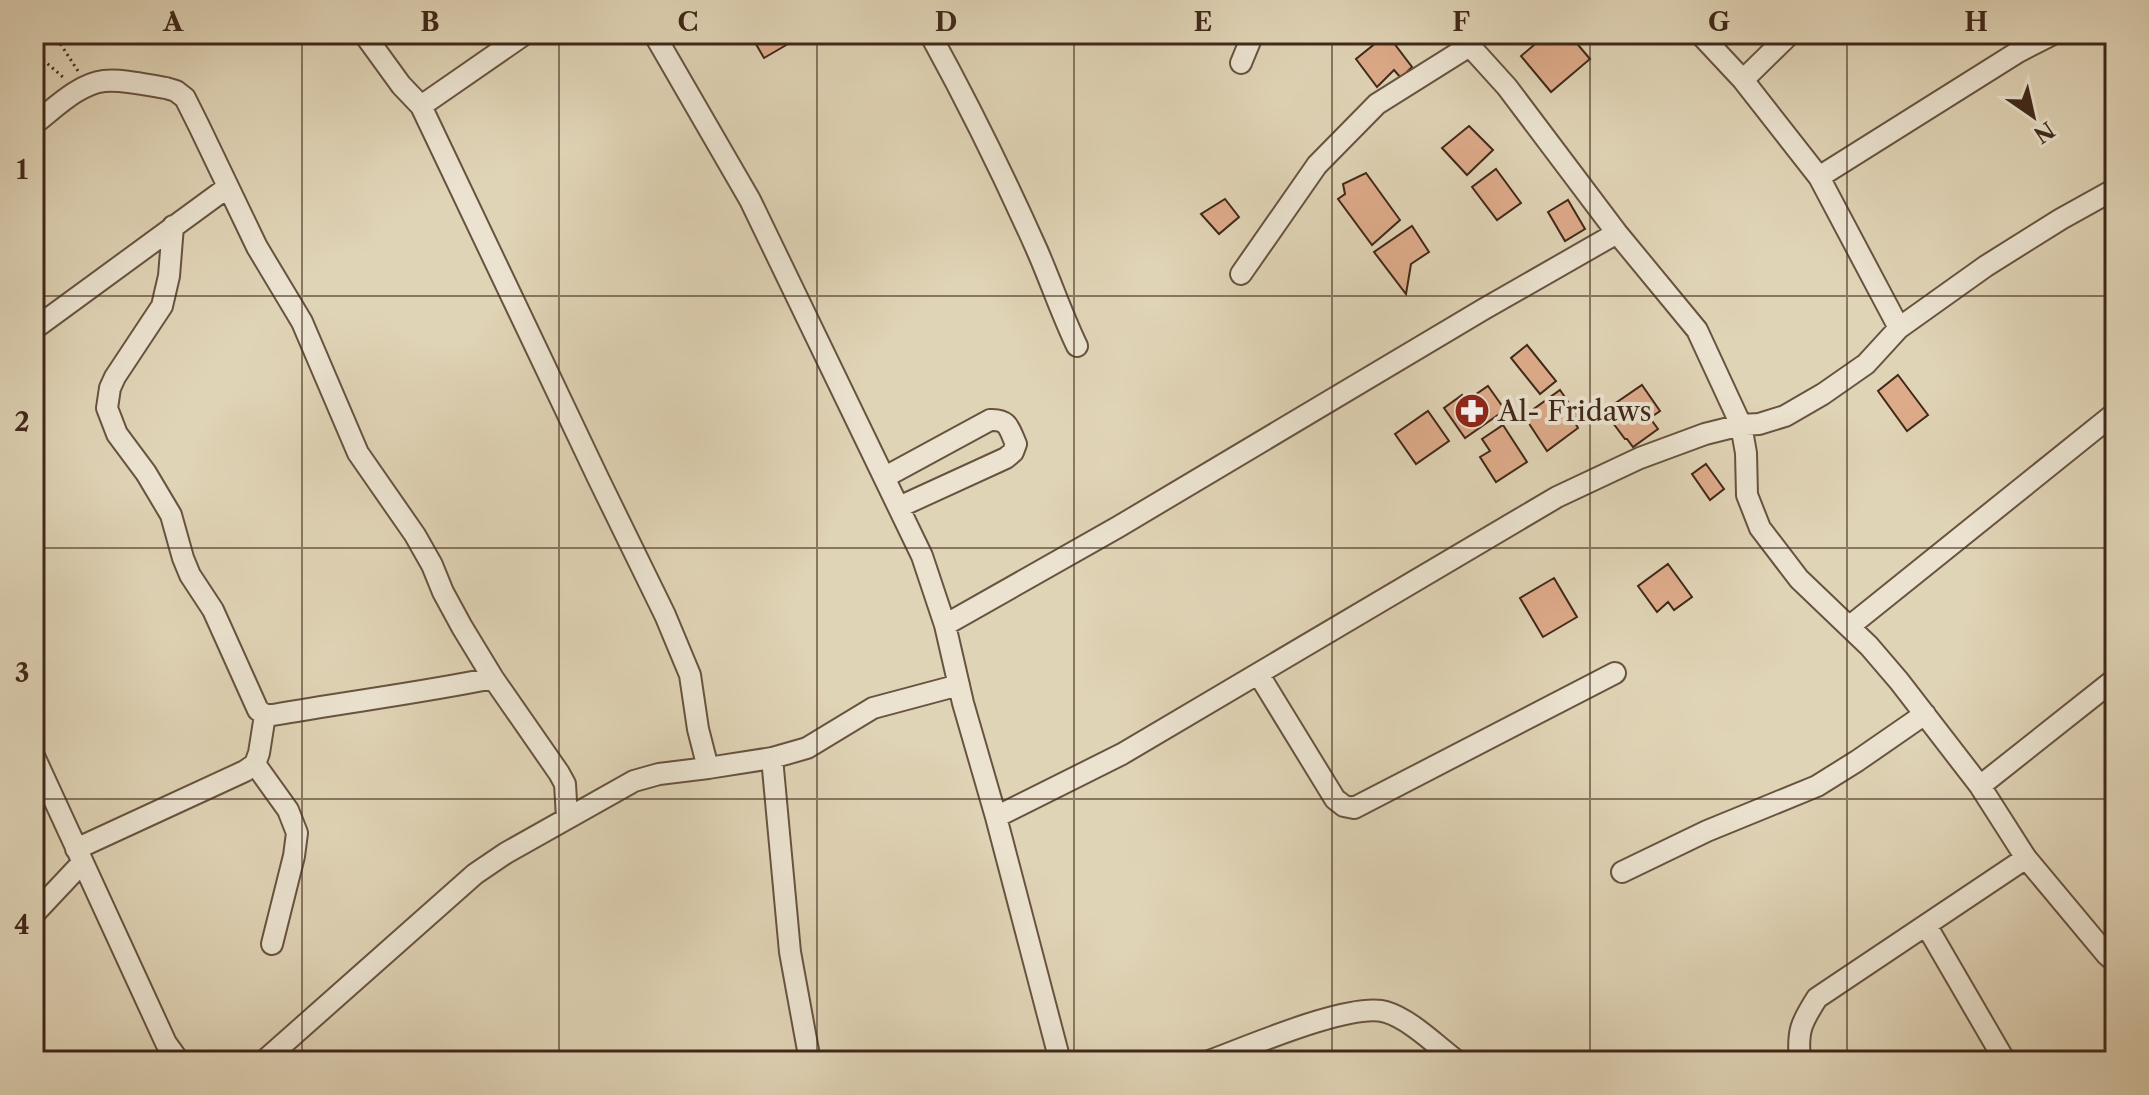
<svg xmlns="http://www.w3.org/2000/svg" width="2149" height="1095" font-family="'Libre Caslon Text',serif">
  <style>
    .building { fill: #deab8a; stroke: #402819; stroke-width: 2 }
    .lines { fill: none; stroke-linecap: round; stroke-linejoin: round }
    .minor-casing { stroke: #685340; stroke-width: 24 }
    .path { stroke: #402819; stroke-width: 3; stroke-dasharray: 2 4; stroke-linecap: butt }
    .minor { stroke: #ebe3d0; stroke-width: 20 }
    .grid { fill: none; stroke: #402819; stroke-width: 2; stroke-opacity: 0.55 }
    .labels { text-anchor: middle; stroke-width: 8; stroke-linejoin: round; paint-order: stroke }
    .poi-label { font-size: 28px; fill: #402819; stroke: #ebe3d0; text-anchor: start }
    .neatline { fill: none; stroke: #402819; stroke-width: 3 }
    .grid-label { font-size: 26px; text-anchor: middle; font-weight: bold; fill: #402819 }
  </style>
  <rect width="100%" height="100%" fill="#e0d4b6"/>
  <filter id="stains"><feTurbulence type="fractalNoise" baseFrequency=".0025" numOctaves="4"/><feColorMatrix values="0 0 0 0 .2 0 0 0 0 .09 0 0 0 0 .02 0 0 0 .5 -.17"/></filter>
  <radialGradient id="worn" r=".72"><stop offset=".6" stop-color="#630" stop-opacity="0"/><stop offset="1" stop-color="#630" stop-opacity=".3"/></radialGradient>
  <!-- building -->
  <path class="building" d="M 750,34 L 805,34 L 764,58 Z
    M 1387,34 L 1412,67 L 1401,78 L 1394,70 L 1377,87 L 1356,59 Z
    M 1547,34 L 1569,34 L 1590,59 L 1551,92 L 1521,56 Z
    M 1469,126 L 1493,150 L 1467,175 L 1442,148 Z
    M 1496,169 L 1521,203 L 1497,220 L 1472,187 Z
    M 1366,173 L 1400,220 L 1372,245 L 1338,199 L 1345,194 L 1343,184 Z
    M 1225,199 L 1239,217 L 1219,234 L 1201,214 Z
    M 1568,200 L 1585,229 L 1565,241 L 1548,212 Z
    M 1412,226 L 1429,252 L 1411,264 L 1406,294 L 1374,252 Z
    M 1527,345 L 1556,381 L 1540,394 L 1511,358 Z
    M 1898,375 L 1928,415 L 1907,431 L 1878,391 Z
    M 1642,385 L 1660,411 L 1650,418 L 1658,429 L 1633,447 L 1627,439 L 1625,439 L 1604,411 Z
    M 1488,386 L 1505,410 L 1465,438 L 1444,408 L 1462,395 L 1466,401 Z
    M 1560,390 L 1578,416 L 1573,419 L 1578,428 L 1547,451 L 1524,416 Z
    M 1428,411 L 1449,441 L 1416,464 L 1395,434 Z
    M 1503,425 L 1527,462 L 1496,482 L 1480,457 L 1490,451 L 1482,439 Z
    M 1706,464 L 1724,489 L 1710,500 L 1692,474 Z
    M 1668,564 L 1692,597 L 1674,610 L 1668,602 L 1657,612 L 1638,586 Z
    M 1554,578 L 1577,617 L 1543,637 L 1520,598 Z"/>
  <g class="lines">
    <defs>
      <path id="minor" d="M 364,34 L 401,85 L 421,106
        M 654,34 L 750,200 L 922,556 L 945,625 L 963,703 L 996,817 L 1060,1061
        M 930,34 C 969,105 1004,176 1037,250 C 1051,282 1062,315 1077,346
        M 1459,34 L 1507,87 L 1617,233 L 1697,330 L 1741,425 L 1746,453 L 1747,495 L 1760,528 L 1799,579 L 1869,646 L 1899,681 L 1980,786 L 2026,858 L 2107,955 L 2115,962
        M 1700,34 L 1743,80 L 1819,177 L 1899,328
        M 1241,63 L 1253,34
        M 1743,80 L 1790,34
        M 34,124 C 54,109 78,84 104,81 C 123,79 147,85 166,88 L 176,91 L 185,98 L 199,126 L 257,247 L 302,322 L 358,453 L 415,535 L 432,565 L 443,592 L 462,627 L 493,678 L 559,773 L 565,784 L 567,818
        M 1819,177 L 2018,52 L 2053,34
        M 173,226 L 169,276 L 162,306 L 115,377 L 110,388 L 107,408 L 117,434 L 146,473 L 171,515 L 183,558 L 190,575 L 213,610 L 258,710 L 265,715 L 273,715 C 346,702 420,693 493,678
        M 1241,274 L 1317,165 L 1377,104 L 1471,45
        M 34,329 L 228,187
        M 885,477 L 990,420 C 1009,419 1009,429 1016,444 L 1013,452 L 1006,458 L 899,507
        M 945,625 L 1118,527 L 1484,309 L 1617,233
        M 1850,626 L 2115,413
        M 1259,675 L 1335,799 L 1344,806 L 1354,808 L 1615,673
        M 34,756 L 166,1043 L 179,1061
        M 772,758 L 790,952 L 810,1061
        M 255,764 L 288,810 L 297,833 L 294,856 L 272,944
        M 708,768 L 772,758 L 807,748 L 873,708 L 959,685
        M 1980,786 L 2115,679
        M 996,817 L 1122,754 L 1557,497 L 1640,458 L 1705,434 L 1741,425 L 1759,424 L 1785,416 L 1823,394 L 1866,364 L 1899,328 L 1986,266 L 2061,219 L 2115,189
        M 76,849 L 245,771 L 255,764 L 259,753 L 265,715
        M 1622,872 L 1707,831 L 1817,786 L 1857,761 L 1925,714
        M 34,914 L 82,863
        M 1926,925 L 2005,1061
        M 264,1061 L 475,874 L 506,853 L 634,781 L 659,774 L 708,768 L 698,729 L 690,675 L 665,615 L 599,480 L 421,106 L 525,34
        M 1209,1061 C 1245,1048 1352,1001 1386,1012 C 1410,1019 1437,1046 1457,1061
        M 1800,1061 C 1797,1031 1801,1023 1817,998 L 2026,858
        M 2114,1061 L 2115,1059"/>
    </defs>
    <!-- minor casing -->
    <use href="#minor" class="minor-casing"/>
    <!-- path -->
    <path class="path" d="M 54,34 L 78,71
      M 34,52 L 64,78"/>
    <!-- minor -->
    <use href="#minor" class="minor"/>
  </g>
  <!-- grid -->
  <path class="grid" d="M 302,34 L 302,1061M 559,34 L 559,1061M 817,34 L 817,1061M 1074,34 L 1074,1061M 1332,34 L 1332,1061M 1590,34 L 1590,1061M 1847,34 L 1847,1061M 34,296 L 2115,296M 34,548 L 2115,548M 34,799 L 2115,799"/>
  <!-- icons -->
  <defs>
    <symbol id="pharmacy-disc" viewBox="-11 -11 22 22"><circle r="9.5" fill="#8f2418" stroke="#ebe3d0"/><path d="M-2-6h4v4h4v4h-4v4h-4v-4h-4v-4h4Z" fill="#fff"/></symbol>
  </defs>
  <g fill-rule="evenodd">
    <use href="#pharmacy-disc" x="1452" y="391" width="40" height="40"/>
  </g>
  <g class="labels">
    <!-- poi labels -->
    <g class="poi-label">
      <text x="1498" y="421">Al- Fridaws</text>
    </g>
  </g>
  <!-- margin -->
  <rect width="2149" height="1095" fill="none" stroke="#e0d4b6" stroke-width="88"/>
  <!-- north arrow -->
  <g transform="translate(2033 116) rotate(146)" stroke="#ebe3d0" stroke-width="6" paint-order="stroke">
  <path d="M0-6L14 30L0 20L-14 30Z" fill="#402819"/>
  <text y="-12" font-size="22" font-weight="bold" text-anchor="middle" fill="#402819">N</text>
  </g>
  <rect x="44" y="44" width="2061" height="1007" class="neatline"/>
  <g class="grid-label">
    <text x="173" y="31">A</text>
    <text x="430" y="31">B</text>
    <text x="688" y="31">C</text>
    <text x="946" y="31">D</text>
    <text x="1203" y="31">E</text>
    <text x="1461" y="31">F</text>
    <text x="1719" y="31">G</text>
    <text x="1976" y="31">H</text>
    <text x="22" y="179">1</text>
    <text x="22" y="431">2</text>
    <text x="22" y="682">3</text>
    <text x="22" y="934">4</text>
  </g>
  <rect width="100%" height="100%" filter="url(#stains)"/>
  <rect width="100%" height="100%" fill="url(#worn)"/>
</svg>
